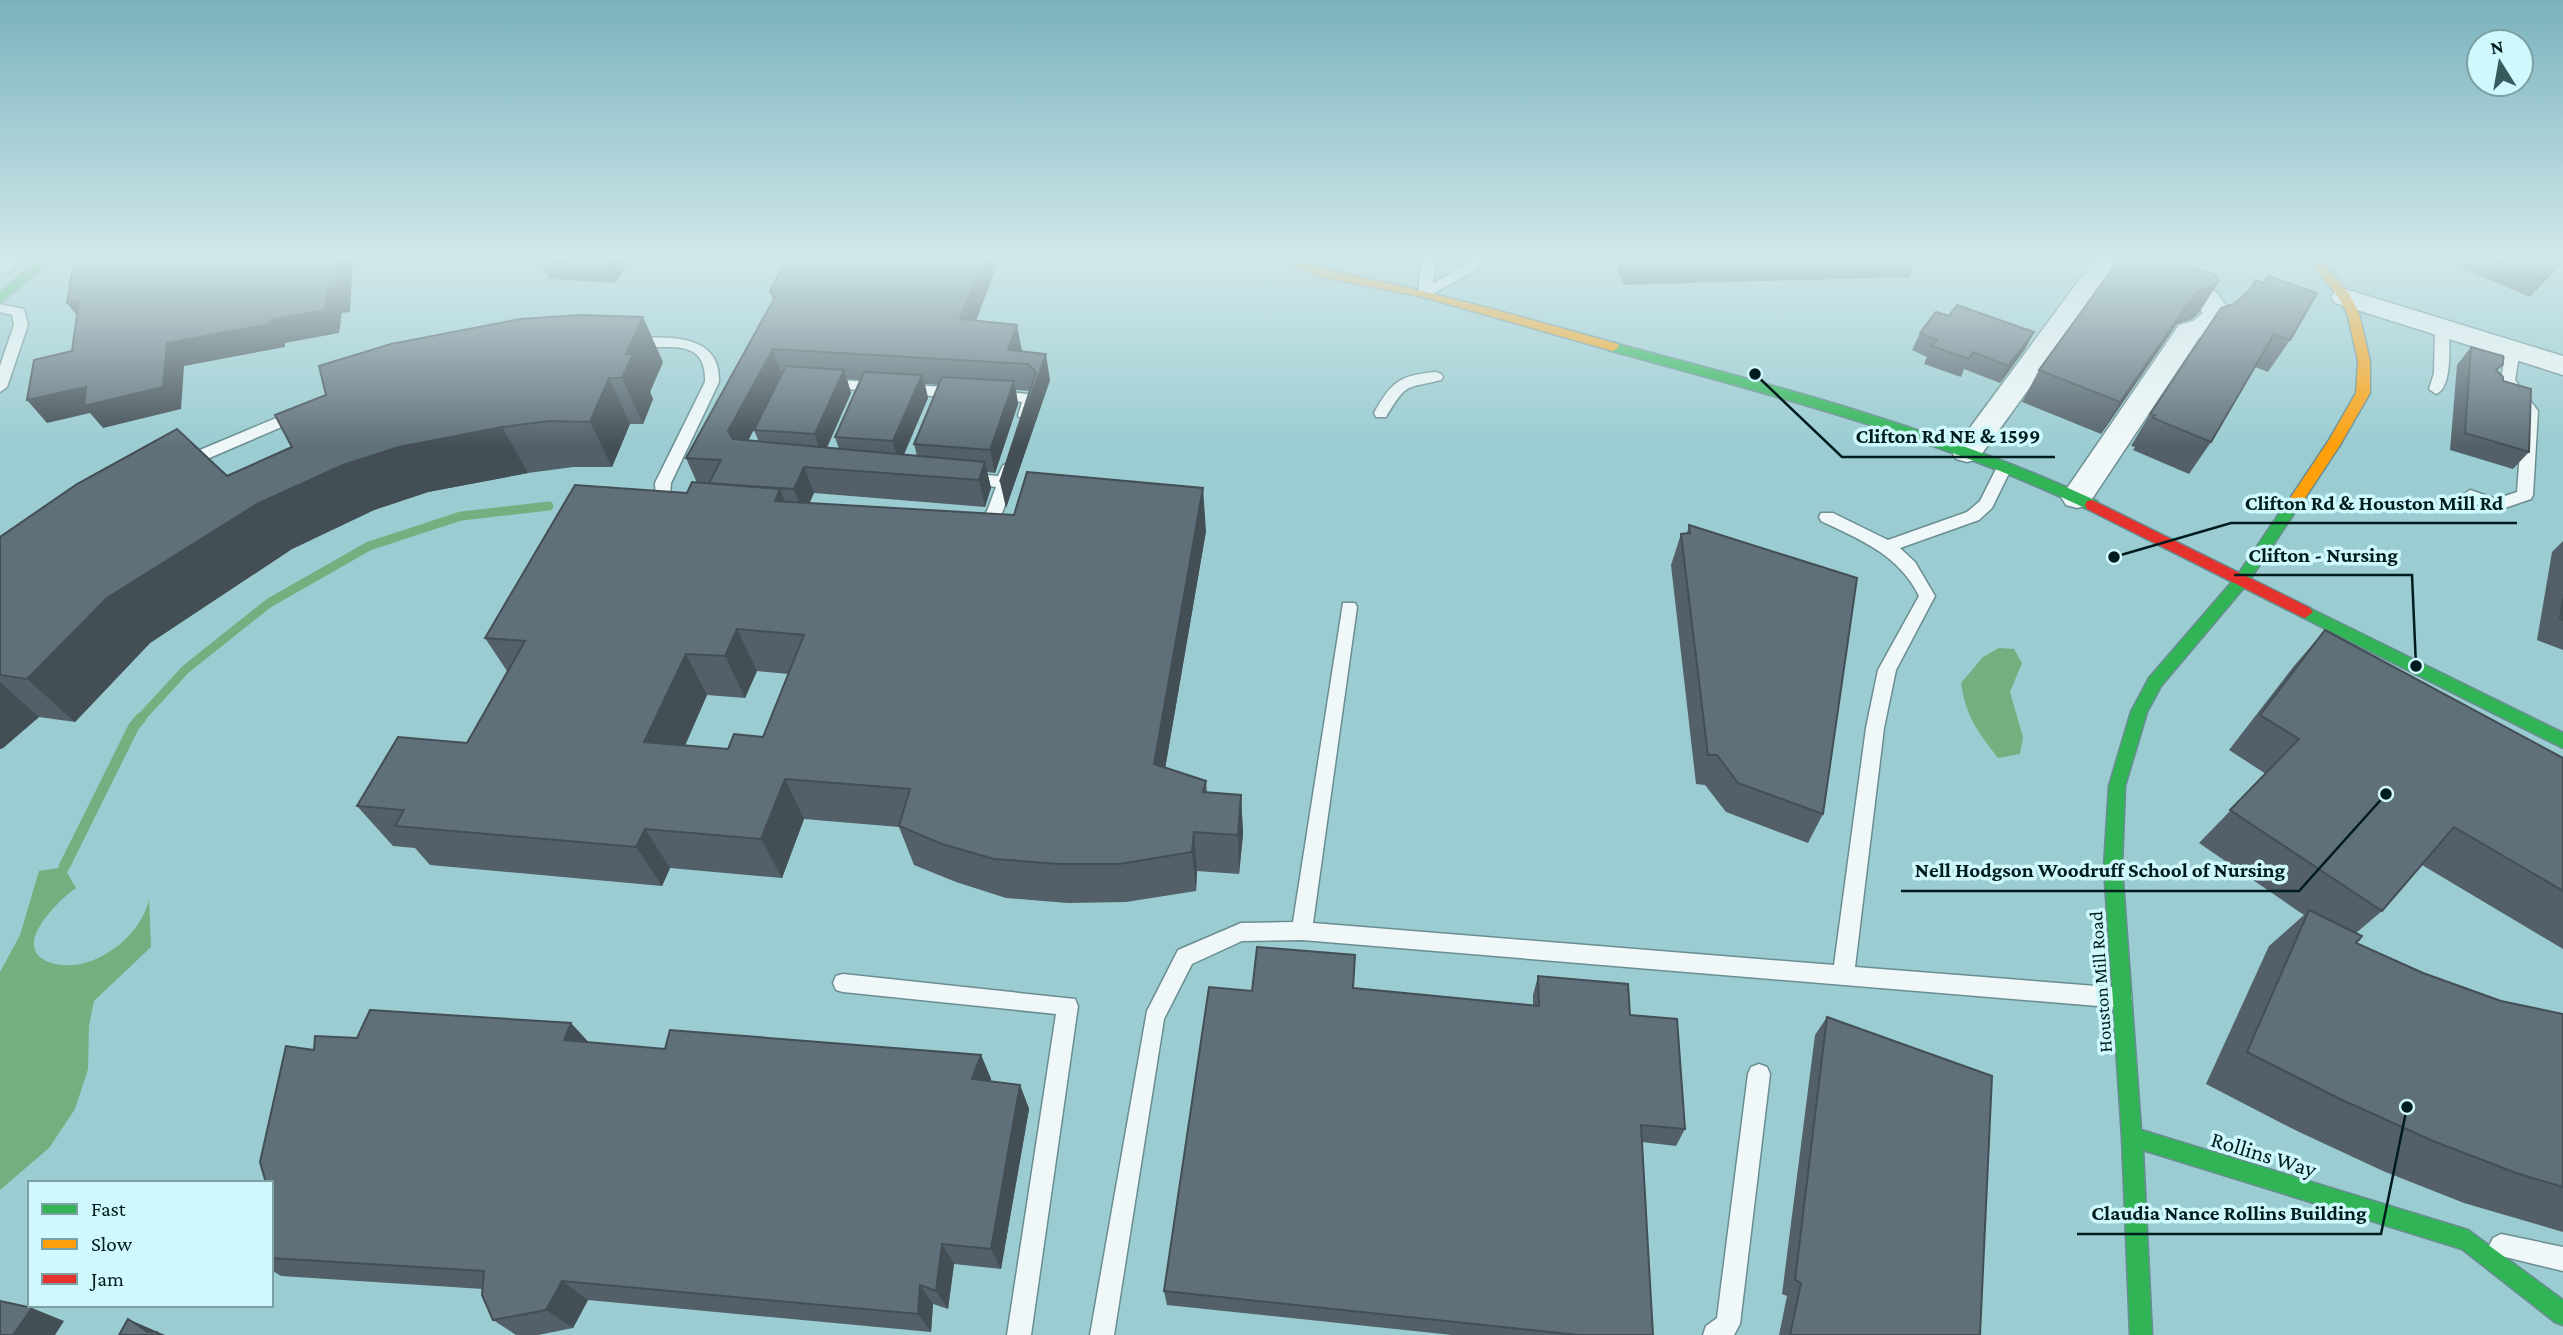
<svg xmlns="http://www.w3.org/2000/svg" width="2563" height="1335" font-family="'Crimson Pro',serif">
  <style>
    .water { fill: #73b080 }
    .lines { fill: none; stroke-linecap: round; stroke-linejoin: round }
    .stream-far1 { stroke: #73b080; stroke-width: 9 }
    .stream { stroke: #73b080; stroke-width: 11 }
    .lane-casing { stroke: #698d91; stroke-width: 3 }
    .street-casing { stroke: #698d91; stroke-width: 3 }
    .fast-casing { stroke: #698d91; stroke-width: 3 }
    .slow-casing { stroke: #698d91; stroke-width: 3 }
    .jam-casing { stroke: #698d91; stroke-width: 3 }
    .lane { fill: #f0f7f8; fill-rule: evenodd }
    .street { fill: #f0f7f8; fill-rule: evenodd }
    .fast { fill: #30b455; fill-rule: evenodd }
    .slow { fill: #ff9f0a; fill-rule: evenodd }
    .jam { fill: #e5322d; fill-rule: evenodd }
    .wall { fill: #536069; fill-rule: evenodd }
    .shaded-wall { fill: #434e55 }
    .building { fill: #60707a; stroke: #434e55; stroke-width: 2; fill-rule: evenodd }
    .labels { text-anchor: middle; stroke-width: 7; stroke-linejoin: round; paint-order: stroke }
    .street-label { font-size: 19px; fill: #001c1e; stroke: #cef8fb }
    .near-street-label { font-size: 23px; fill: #001c1e; stroke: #cef8fb }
    .leader { fill: none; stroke: #001c1e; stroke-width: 2.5 }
    .callout-dot { fill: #001c1e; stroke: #cef8fb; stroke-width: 2.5 }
    .callout-label { font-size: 21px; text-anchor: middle; font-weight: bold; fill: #001c1e; stroke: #cef8fb; stroke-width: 7; stroke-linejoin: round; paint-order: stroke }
  </style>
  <rect width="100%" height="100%" fill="#9accd1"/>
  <!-- water -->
  <path class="water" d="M 1999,648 L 2014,649 L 2022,663 L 2010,692 L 2023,737 L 2020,754 L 1998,758 C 1978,732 1966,717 1961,683 L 1983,657 Z
    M 64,867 L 76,888 C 57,901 5,952 55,964 C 94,973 142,936 149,899 L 151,947 L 94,1001 L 89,1026 L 88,1069 L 75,1109 L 49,1148 L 0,1190 L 0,972 L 20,935 L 39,871 Z"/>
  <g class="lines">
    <!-- stream-far1 -->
    <path class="stream-far1" d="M 139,720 L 186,669 L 269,603 L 369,546 L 461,516 L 549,506"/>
    <!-- stream -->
    <path class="stream" d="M 64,867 L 134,726 L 141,718"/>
    <defs>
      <path id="lane" d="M 1421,260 L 1435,260 L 1433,284 L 1470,260 L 1483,260 L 1476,270 L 1425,298 L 1418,294 Z
        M 0,304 L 24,309 L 28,325 L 7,387 L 0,392 L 0,366 L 14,325 L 12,315 L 0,312 Z
        M 2442,324 L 2449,328 C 2449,344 2453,388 2436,394 L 2429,389 L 2434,373 L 2435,328 Z
        M 631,338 C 667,337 721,332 719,382 L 671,483 L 670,494 L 683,508 L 675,514 L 656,500 L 655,483 L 705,382 C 707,331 657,353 626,346 L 626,340 Z
        M 2513,345 L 2520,350 L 2515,380 L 2538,411 L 2533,495 L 2531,499 L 2496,511 L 2464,500 L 2462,496 L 2470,490 L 2496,499 L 2517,492 L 2523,411 L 2501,380 L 2506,350 Z
        M 1436,372 L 1441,374 L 1443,377 L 1441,380 C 1405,389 1407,382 1386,417 L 1376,417 L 1374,413 C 1391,382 1400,375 1436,372 Z
        M 826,379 L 958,388 L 965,393 L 958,398 L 821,387 L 819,384 L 821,381 Z
        M 993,390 L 1036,395 L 1038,398 L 1030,420 L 1025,421 L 1018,416 L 1022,402 L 988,398 L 986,395 L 988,392 Z
        M 300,408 L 305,409 L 307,413 L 305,417 L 186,468 L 176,468 L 173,464 L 176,460 Z
        M 2004,462 L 2012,467 L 1992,508 L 1979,520 L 1900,548 L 1915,562 L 1935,596 L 1896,670 L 1884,728 L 1855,967 L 2122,988 L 2129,991 L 2132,998 L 2129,1005 L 2122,1008 L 1302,940 L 1242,941 L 1192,964 L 1164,1019 L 1114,1335 L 1090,1335 L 1147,1011 L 1178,950 L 1241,923 L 1293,922 L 1343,603 L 1355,603 L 1357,607 L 1313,923 L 1834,965 L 1866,728 L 1878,670 L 1919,596 C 1899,555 1861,540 1821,521 L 1819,517 L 1821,513 L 1833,513 L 1888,540 L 1967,512 L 1980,501 L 1999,463 Z
        M 1008,464 L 1016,469 L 1003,511 L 986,535 L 974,535 L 972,531 L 987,511 L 996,487 L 966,483 L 958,478 L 966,473 L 998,476 L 1003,465 Z
        M 843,974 L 1075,999 L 1078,1006 L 1031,1335 L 1007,1335 L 1056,1014 L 843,992 L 836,990 L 833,983 L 836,976 Z
        M 1759,1064 L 1767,1067 L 1770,1074 L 1740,1324 L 1734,1335 L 1703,1335 L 1706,1326 L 1717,1318 L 1748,1074 L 1751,1067 Z
        M 2501,1234 L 2563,1247 L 2563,1271 L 2493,1254 L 2489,1246 L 2493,1238 Z"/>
      <path id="street" d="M 0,260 L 18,260 L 10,271 L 0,273 Z
        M 2094,260 L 2114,260 L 2216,292 L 2233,315 L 2212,334 L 2199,338 L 2088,505 L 2077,508 L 2066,505 L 2061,497 L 2179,325 L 2193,321 L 2203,313 L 2196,304 L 2110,277 L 1978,459 L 1967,462 L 1956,459 L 1952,452 Z
        M 2345,289 L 2563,356 L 2563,375 L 2335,303 L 2331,297 L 2335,291 Z"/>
      <path id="fast" d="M 38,260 L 52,260 L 0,303 L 0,293 Z
        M 1613,343 C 1778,386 1942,429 2097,501 L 2099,505 L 2097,509 L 2087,509 C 1934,436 1771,395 1608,350 L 1607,347 Z
        M 2292,501 L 2299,506 L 2247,584 L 2161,686 L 2147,712 L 2125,786 L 2122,867 L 2141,1130 L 2468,1230 L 2563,1300 L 2563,1325 L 2555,1322 L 2462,1249 L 2143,1150 L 2152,1335 L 2130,1335 L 2122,1137 L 2104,867 L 2109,786 L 2131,712 L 2149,678 L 2237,576 L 2287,502 Z
        M 2305,606 L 2563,733 L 2563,748 L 2300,616 L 2297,612 Z"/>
      <path id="slow" d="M 1278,260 C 1304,260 1327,270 1351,275 C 1442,294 1529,319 1618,344 L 1619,347 L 1613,351 L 1423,297 L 1322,277 Z
        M 2309,260 L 2322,260 L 2349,294 L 2359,313 L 2370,361 L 2370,393 L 2340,445 L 2297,510 L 2292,511 L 2285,506 L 2329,440 L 2356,393 L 2358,361 L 2347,313 L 2339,298 Z"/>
      <path id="jam" d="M 2092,500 L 2310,608 L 2313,612 L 2305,618 L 2300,616 L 2087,509 L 2085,505 L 2087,501 Z"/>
    </defs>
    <!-- lane casing -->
    <use href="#lane" class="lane-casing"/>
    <!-- street casing -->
    <use href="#street" class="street-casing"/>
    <!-- fast casing -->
    <use href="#fast" class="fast-casing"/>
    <!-- slow casing -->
    <use href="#slow" class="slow-casing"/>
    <!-- jam casing -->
    <use href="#jam" class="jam-casing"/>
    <!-- lane -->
    <use href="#lane" class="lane"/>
    <!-- street -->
    <use href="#street" class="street"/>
    <!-- fast -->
    <use href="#fast" class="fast"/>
    <!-- slow -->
    <use href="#slow" class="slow"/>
    <!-- jam -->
    <use href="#jam" class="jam"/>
  </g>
  <!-- wall -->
  <path class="wall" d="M 541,260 L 630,260 L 615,283 L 549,279 L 540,262 Z
    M 786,260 L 999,260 L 976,321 L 1022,352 L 1050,380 L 1006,508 L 1030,391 L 1016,390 L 1018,404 L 995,473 L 987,472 L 991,488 L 985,507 L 814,493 L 809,503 L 1206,531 L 1165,768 L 1206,781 L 1207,792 L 1241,795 L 1243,834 L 1239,874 L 1197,871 L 1196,891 L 1126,902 L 1068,903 L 1006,898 L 956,882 L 914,865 L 899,827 L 804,819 L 782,878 L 670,868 L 662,886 L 430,865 L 415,848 L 393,846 L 357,806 L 467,743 L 507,671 L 485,638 L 687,493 L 697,483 L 686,458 L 773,300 L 770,291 ZM 847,379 L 860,380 L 835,437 L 839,449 L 827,448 L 851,393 ZM 925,384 L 939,385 L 914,444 L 917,456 L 904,455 L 928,398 ZM 766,406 L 754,430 L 759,442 L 748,441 ZM 757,671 L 788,674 L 763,737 L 728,749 L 685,746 L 707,695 L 745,698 Z
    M 1615,260 L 1915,260 L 1909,277 L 1623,285 Z
    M 2442,260 L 2563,260 L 2530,297 Z
    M 2255,280 L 2290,340 L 2268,372 L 2255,367 L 2211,442 L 2189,474 L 2133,450 L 2135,447 L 2131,446 L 2150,414 L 2247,292 Z
    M 2199,313 L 2192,319 L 2177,324 L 2101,434 L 2022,402 L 2039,370 Z
    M 1949,316 L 2034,332 L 2025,349 L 2000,383 L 1964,369 L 1961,377 L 1924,364 L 1927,357 L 1912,350 L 1920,333 Z
    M 2471,347 L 2503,364 L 2497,371 L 2503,381 L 2529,452 L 2513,469 L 2450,450 L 2457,365 Z
    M 663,362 L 650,392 L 653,399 L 643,424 L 630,424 L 612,467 L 573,467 L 528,473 L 428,492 L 374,510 L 292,549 L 150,643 L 75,722 L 39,717 L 3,748 L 0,749 L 0,537 Z
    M 1689,525 L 1823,814 L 1808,843 L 1726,812 L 1705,785 L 1696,784 L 1671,565 L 1681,534 L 1687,533 Z
    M 2563,541 L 2563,650 L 2537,640 L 2552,552 Z
    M 2325,630 L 2563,758 L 2563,949 L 2422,865 L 2382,911 L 2356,933 L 2356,943 L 2423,973 L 2501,1001 L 2563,1014 L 2563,1232 L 2464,1203 L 2383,1171 L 2295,1130 L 2206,1084 L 2269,946 L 2304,915 L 2199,843 L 2266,774 L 2229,750 L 2294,666 Z
    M 1538,976 L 1630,1015 L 1685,1129 L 1676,1146 L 1642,1142 L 1653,1335 L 1452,1335 L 1167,1305 L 1164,1291 L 1252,991 L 1353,988 L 1533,1005 L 1533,995 Z
    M 1827,1017 L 1980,1335 L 1779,1335 L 1787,1296 L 1782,1294 L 1815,1035 Z
    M 357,1038 L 589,1042 L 665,1049 L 981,1055 L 991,1079 L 990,1081 L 1020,1085 L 1029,1109 L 1001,1269 L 954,1264 L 948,1309 L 933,1304 L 931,1332 L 588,1300 L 573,1328 L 538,1335 L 516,1335 L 493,1320 L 483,1289 L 281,1276 L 271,1270 L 271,1183 L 314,1050 Z"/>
  <!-- shaded-wall -->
  <path class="shaded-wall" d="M 338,260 L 353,260 L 350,312 L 342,313 L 339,333 L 285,343 L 285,347 L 184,366 L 181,409 L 103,428 L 90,413 L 47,423 L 27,400 L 167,343 L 270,320 L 328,290 Z
    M 611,260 L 630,260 L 615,283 L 607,266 Z
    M 984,260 L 999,260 L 966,346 L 960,319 Z
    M 2562,260 L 2556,269 L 2530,297 L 2544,280 Z
    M 2219,281 L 2199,313 L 2192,319 L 2177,324 L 2101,434 L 2120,402 L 2196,292 Z
    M 79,301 L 85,326 L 67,303 Z
    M 643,317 L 663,362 L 650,392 L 653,399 L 643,424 L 622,378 L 626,354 Z
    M 1017,325 L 1022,351 L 1018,364 L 1008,350 Z
    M 2034,332 L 2025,349 L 2000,383 L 2008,366 Z
    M 773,349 L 782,375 L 739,458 L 728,431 Z
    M 1046,354 L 1050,380 L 1006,508 L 1000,482 Z
    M 844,370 L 851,393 L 822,457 L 815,434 Z
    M 922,375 L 928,398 L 899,464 L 893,441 Z
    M 609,378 L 630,424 L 612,467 L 590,422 Z
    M 1014,381 L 1018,404 L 995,473 L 990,450 Z
    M 502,427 L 528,473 L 428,492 L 374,510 L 292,549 L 150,643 L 75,722 L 27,679 L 107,598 L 257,504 L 343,465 L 399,447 Z
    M 985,462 L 991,488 L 985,507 L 979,480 Z
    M 804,467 L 814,493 L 804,516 L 794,489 Z
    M 1203,488 L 1206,531 L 1159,804 L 1154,764 Z
    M 780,489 L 796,532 L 775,501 Z
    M 737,629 L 757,671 L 745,698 L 725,656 Z
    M 686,654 L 707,695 L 668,783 L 644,742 Z
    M 0,682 L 39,717 L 3,748 L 0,749 Z
    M 785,779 L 804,819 L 782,878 L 761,839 Z
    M 1241,795 L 1243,834 L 1239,874 L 1238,835 Z
    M 645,829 L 670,868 L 662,886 L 636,847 Z
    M 1194,832 L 1197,871 L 1196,891 L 1192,852 Z
    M 571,1023 L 594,1048 L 564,1040 Z
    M 981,1055 L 991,1079 L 982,1103 L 972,1079 Z
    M 1020,1085 L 1029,1109 L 1001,1269 L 991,1249 Z
    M 942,1244 L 954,1264 L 948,1309 L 936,1291 Z
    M 562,1281 L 588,1300 L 573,1328 L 546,1310 Z
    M 920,1285 L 933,1304 L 931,1332 L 918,1314 Z
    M 32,1308 L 64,1321 L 55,1335 L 13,1335 Z
    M 128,1319 L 165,1335 L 155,1335 L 148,1332 Z"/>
  <!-- building -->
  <path class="building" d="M 74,260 L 338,260 L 336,289 L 328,290 L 325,310 L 270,320 L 269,324 L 167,343 L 163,387 L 84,406 L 86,387 L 27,400 L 34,360 L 72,351 L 79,301 L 67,303 Z
    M 541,260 L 611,260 L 607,266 L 540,262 Z
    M 786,260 L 984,260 L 960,319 L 1017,325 L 1008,350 L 1046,354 L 1000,482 L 1036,372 L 1028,364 L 773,349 L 728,431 L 733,439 L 985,462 L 979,480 L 804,467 L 794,489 L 709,483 L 721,460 L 686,458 L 775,297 L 770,291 Z
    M 2119,260 L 2168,260 L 2214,274 L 2219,281 L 2211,287 L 2196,292 L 2120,402 L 2039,370 Z
    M 2497,260 L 2562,260 L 2544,280 Z
    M 2268,276 L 2317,293 L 2290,340 L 2274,334 L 2211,442 L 2153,418 L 2155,415 L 2150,414 L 2221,308 L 2234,304 L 2255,285 L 2255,280 L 2264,283 Z
    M 1957,305 L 2034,332 L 2008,366 L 1973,352 L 1969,359 L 1932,346 L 1937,340 L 1920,333 L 1936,312 L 1949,316 Z
    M 580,315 L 643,317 L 626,354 L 633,354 L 622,378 L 609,378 L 590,422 L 549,421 L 502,427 L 399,447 L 343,465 L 257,504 L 107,598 L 27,679 L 0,675 L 0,537 L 77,484 L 177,429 L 227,476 L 292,447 L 275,415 L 326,395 L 319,366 L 391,344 L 520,319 Z
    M 2471,347 L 2503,356 L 2503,364 L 2496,370 L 2503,377 L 2503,381 L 2531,389 L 2529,452 L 2465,433 Z
    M 786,366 L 844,370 L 815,434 L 754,430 Z
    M 864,372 L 922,375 L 893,441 L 835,437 Z
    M 942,377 L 1014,381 L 990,450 L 914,444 Z
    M 1027,472 L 1203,488 L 1154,764 L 1206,781 L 1203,792 L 1241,795 L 1238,835 L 1194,832 L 1192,852 L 1119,864 L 1059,864 L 994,859 L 942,844 L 899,826 L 910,789 L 785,779 L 761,839 L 645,829 L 636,847 L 395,826 L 404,810 L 357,806 L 398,737 L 467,743 L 525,641 L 485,638 L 575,485 L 687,493 L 692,482 L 780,489 L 775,501 L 1014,515 ZM 737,629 L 804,635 L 763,737 L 734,734 L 728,749 L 644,742 L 686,654 L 725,656 Z
    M 1689,525 L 1857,578 L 1823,814 L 1738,783 L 1717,755 L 1708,755 L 1681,534 L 1690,533 Z
    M 2563,598 L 2563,620 L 2560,619 Z
    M 2325,630 L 2563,758 L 2563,891 L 2454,827 L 2382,911 L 2230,810 L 2299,739 L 2260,715 Z
    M 2309,910 L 2362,936 L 2356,943 L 2423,973 L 2501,1001 L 2563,1014 L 2563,1187 L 2519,1174 L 2433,1141 L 2340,1099 L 2247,1052 Z
    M 1257,947 L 1355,955 L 1353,988 L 1539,1006 L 1538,976 L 1628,984 L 1630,1015 L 1677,1019 L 1685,1129 L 1641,1125 L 1653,1335 L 1578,1335 L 1164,1291 L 1209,987 L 1252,991 Z
    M 370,1010 L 571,1023 L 564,1040 L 665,1049 L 670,1030 L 981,1055 L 972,1079 L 1020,1085 L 991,1249 L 942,1244 L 936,1291 L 920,1285 L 918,1314 L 562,1281 L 546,1310 L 493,1320 L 482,1295 L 484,1271 L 271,1258 L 271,1183 L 266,1183 L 260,1162 L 286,1046 L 314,1050 L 315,1036 L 357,1038 Z
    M 1827,1017 L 1992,1076 L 1980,1335 L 1790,1335 L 1801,1283 L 1795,1280 Z
    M 0,1301 L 32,1308 L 13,1335 L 0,1335 Z
    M 128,1319 L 148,1332 L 157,1332 L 158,1335 L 119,1335 Z"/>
  <!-- sky -->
  <linearGradient id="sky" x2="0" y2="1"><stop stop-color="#79b2be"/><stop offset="0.58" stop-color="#d2e8ea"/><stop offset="1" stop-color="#d2e8ea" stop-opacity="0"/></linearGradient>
  <rect width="2563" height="447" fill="url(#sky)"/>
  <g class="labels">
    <!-- street labels -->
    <g class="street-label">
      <text transform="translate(2100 982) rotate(-94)" y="7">Houston Mill Road</text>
    </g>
    <!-- near-street labels -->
    <g class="near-street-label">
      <text transform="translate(2264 1154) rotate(17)" y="8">Rollins Way</text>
    </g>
  </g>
  <!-- callouts -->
  <path class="leader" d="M1755 374L1842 457H2055M2114 557L2231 523H2517M2416 666L2412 575H2234M2386 794L2299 891H1901M2407 1107L2381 1234H2077"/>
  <g class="callout-dot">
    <circle cx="1755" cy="374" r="7"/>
    <circle cx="2114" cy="557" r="7"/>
    <circle cx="2416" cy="666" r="7"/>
    <circle cx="2386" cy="794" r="7"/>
    <circle cx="2407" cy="1107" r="7"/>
  </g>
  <g class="callout-label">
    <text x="1948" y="443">Clifton Rd NE &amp; 1599</text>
    <text x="2374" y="510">Clifton Rd &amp; Houston Mill Rd</text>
    <text x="2323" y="562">Clifton - Nursing</text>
    <text x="2100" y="877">Nell Hodgson Woodruff School of Nursing</text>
    <text x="2229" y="1220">Claudia Nance Rollins Building</text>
  </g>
  <!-- legend -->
  <rect x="28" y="1181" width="245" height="126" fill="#cef8fb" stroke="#7ca0a3" stroke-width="2"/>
  <rect x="42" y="1204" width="35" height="10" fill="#30b455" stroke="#7ca0a3" stroke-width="2"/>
  <text x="91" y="1216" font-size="21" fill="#001c1e">Fast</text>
  <rect x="42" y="1239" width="35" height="10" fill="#ff9f0a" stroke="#7ca0a3" stroke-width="2"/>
  <text x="91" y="1251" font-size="21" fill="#001c1e">Slow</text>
  <rect x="42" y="1274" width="35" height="10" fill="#e5322d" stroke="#7ca0a3" stroke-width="2"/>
  <text x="91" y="1286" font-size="21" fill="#001c1e">Jam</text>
  <!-- north arrow -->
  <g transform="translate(2500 63) rotate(349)"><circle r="33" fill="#cef8fb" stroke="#7ca0a3" stroke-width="2"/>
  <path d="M0-5L12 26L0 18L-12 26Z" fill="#365a5d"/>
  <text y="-10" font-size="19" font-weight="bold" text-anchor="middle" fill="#001c1e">N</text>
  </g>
</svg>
